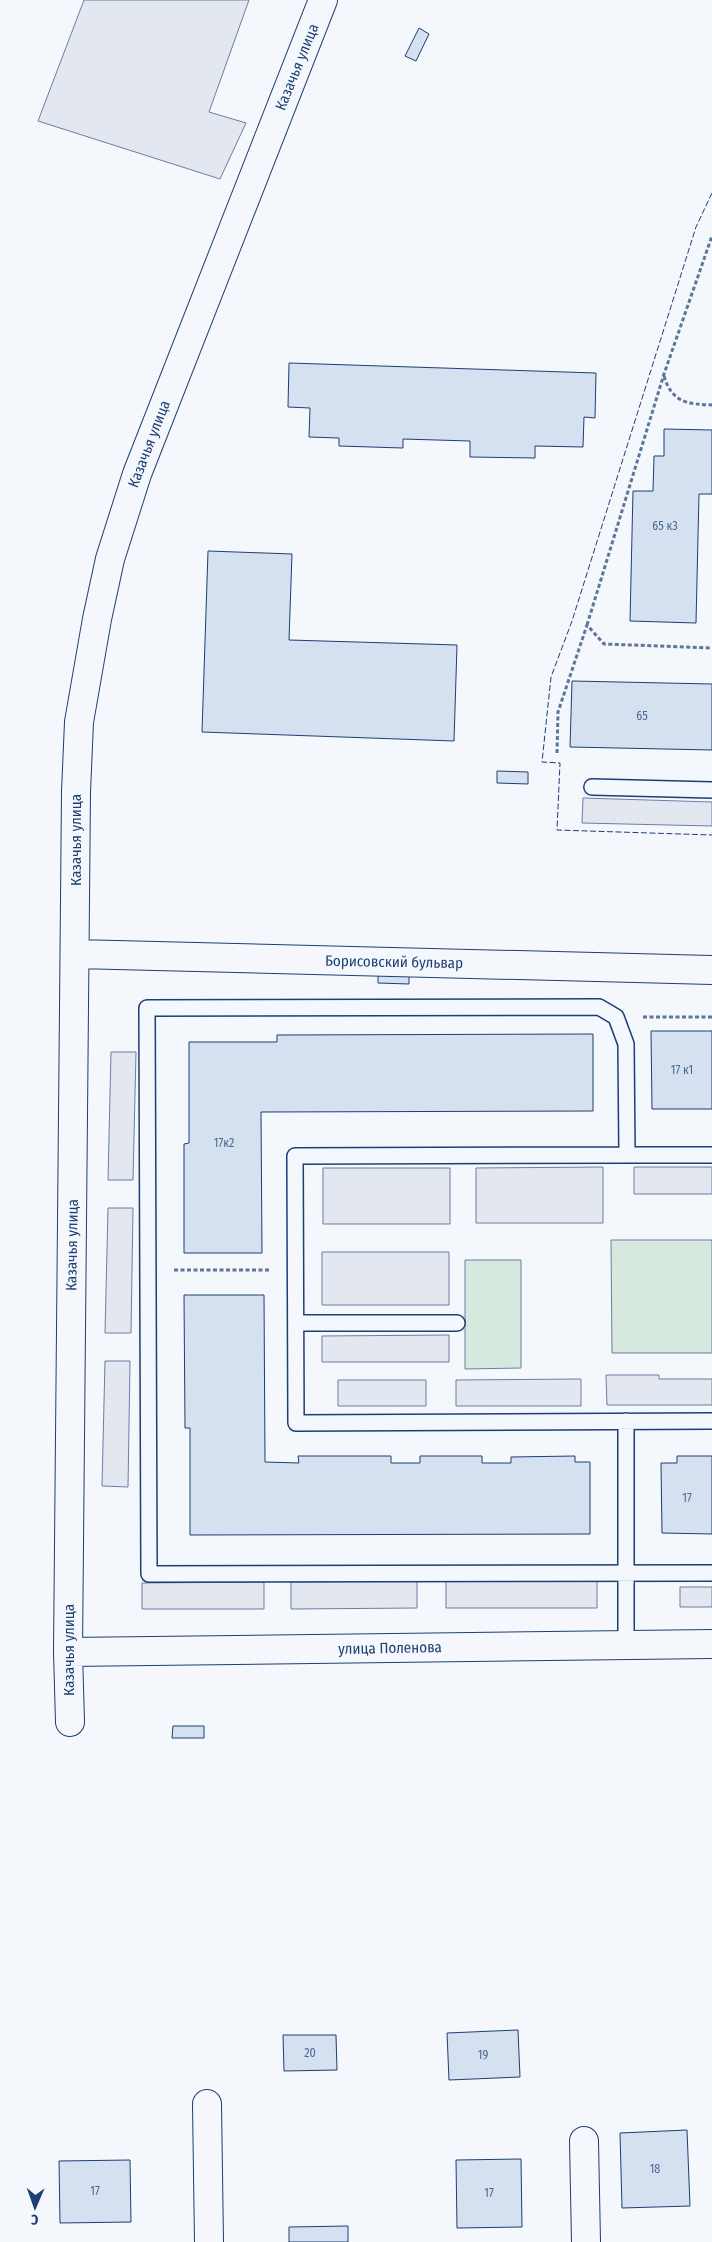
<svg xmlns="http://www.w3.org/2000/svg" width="712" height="2242" font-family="'Fira Sans Condensed',sans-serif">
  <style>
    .green { fill: #d7e8df; stroke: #687fa3 }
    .parking { fill: #e3e8f0; stroke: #687fa3 }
    .building { fill: #d5e0f0; stroke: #1d3f73 }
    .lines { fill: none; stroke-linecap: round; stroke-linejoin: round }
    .service-casing { stroke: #1d3f73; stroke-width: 18 }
    .minor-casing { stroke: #1d3f73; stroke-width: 30 }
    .path { stroke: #5e769c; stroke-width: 3; stroke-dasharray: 4 2.5; stroke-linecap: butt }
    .service { stroke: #f4f7fb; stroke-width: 15 }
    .minor { stroke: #f4f7fb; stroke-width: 28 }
    .fence { stroke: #1d3f73; stroke-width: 1; stroke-dasharray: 6 2.5; stroke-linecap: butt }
    .labels { text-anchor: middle; stroke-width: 4; stroke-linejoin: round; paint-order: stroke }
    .number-label { font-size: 12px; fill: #4b6792 }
    .street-label { font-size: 15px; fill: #1d3f73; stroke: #f4f7fb }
  </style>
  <rect width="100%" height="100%" fill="#f4f7fb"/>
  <!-- green -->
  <path class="green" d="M 611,1240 L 712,1240 L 712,1353 L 612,1353 Z
    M 465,1260 L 521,1260 L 521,1368 L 465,1369 Z"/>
  <!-- parking -->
  <path class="parking" d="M 84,0 L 249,0 L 209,112 L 246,123 L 220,179 L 38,121 Z
    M 583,798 L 712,802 L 712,826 L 582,823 Z
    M 111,1052 L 136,1052 L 133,1180 L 108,1180 Z
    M 603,1167 L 603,1223 L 476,1223 L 476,1168 Z
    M 634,1167 L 712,1167 L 712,1194 L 634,1194 Z
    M 323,1168 L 450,1168 L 450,1224 L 323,1224 Z
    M 108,1208 L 133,1208 L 131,1333 L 105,1333 Z
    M 322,1252 L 449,1252 L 449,1305 L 322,1305 Z
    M 449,1335 L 449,1362 L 322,1362 L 322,1336 Z
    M 105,1361 L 130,1361 L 128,1487 L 102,1486 Z
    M 606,1375 L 659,1375 L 659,1379 L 712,1379 L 712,1405 L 607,1405 Z
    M 581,1379 L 581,1406 L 456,1406 L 456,1380 Z
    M 338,1380 L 426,1380 L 426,1406 L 338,1406 Z
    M 417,1581 L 417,1608 L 291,1609 L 291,1582 Z
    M 446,1581 L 597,1581 L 597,1608 L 446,1608 Z
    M 264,1582 L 264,1609 L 142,1609 L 142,1583 Z
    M 680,1587 L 712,1587 L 712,1607 L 680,1607 Z"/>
  <!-- building -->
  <path class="building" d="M 419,28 L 429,34 L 416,61 L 405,56 Z
    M 289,363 L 596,373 L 595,418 L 584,417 L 583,447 L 535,446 L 535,458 L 470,457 L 470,441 L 403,439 L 403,448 L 339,446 L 339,438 L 309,437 L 310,408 L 288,407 Z
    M 664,429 L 712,430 L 712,494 L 699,494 L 696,623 L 630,621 L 633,491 L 653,491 L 654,456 L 664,456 Z
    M 208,551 L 292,554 L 289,640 L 457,645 L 454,741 L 202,732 Z
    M 572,681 L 712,684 L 712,750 L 570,747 Z
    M 497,771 L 528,772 L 528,784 L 497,783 Z
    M 378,971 L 409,972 L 409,984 L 378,983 Z
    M 651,1031 L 712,1031 L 712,1109 L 652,1109 Z
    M 593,1034 L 593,1111 L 261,1112 L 262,1253 L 184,1253 L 184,1144 L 189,1143 L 189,1042 L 277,1042 L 277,1035 Z
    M 184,1295 L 264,1295 L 265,1462 L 299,1463 L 298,1456 L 391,1456 L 391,1463 L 420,1463 L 420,1456 L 482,1456 L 482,1463 L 511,1463 L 511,1457 L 575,1456 L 575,1462 L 590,1462 L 590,1534 L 190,1535 L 190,1428 L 185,1428 Z
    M 677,1456 L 712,1456 L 712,1534 L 662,1533 L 661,1463 L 677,1463 Z
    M 173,1726 L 204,1726 L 204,1738 L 172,1738 Z
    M 518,2030 L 520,2077 L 449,2080 L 447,2033 Z
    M 283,2035 L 336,2035 L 337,2070 L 284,2071 Z
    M 687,2130 L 690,2206 L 622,2208 L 620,2133 Z
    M 521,2159 L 522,2227 L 457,2228 L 456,2160 Z
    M 130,2160 L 131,2222 L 60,2223 L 59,2161 Z
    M 348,2226 L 348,2242 L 289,2242 L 289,2227 Z"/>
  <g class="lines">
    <defs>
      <path id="service" d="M 592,787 L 712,790
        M 627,1155 L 712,1155
        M 296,1323 L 457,1323
        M 626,1421 L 626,1645
        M 712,1421 L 296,1423 L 295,1156 L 627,1155 L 626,1044 L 616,1017 L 599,1007 L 147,1008 L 149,1574 L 712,1573"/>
      <path id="minor" d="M 76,954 L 712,970
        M 68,1652 L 712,1644
        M 70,1722 L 68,1652 L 76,792 L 79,722 L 97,619 L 110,559 L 137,474 L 323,0
        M 207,2104 L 209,2242
        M 584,2141 L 586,2242"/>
    </defs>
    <!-- service casing -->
    <use href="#service" class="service-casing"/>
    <!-- minor casing -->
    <use href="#minor" class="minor-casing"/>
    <!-- path -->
    <path class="path" d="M 664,376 C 672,403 688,404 712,405
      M 587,625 L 664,374 L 712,236
      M 557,753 L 558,712 L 587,625 L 604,644 L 712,648
      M 643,1017 L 712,1017
      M 174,1270 L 270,1270"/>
    <!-- service -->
    <use href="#service" class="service"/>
    <!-- minor -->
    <use href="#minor" class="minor"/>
    <!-- fence -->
    <path class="fence" d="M 712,193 L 696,227 L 572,621 L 551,677 L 542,762 L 560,763 L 557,830 L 712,835"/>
  </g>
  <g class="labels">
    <!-- number labels -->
    <g class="number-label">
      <text x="665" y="530">65 к3</text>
      <text x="642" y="720">65</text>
      <text x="682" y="1074">17 к1</text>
      <text x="224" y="1147">17к2</text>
      <text x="687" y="1502">17</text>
      <text x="310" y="2057">20</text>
      <text x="483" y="2059">19</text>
      <text x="655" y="2173">18</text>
      <text x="95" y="2195">17</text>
      <text x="489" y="2197">17</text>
    </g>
    <!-- street labels -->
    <g class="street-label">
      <text transform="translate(297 67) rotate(-68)" y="5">Казачья улица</text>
      <text transform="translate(149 444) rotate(-69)" y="5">Казачья улица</text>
      <text transform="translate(76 840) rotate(-90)" y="5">Казачья улица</text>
      <text transform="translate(394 962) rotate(1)" y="5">Борисовский бульвар</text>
      <text transform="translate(72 1245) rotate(-89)" y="5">Казачья улица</text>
      <text transform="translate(390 1648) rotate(-1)" y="5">улица Поленова</text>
      <text transform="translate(69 1650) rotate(-90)" y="5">Казачья улица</text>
    </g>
  </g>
  <!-- north arrow -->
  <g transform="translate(35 2207) rotate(182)" stroke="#f4f7fb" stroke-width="4" paint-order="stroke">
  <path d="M0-4L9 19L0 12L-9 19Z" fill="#1d3f73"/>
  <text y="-8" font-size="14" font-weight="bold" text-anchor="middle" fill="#1d3f73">С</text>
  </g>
</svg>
